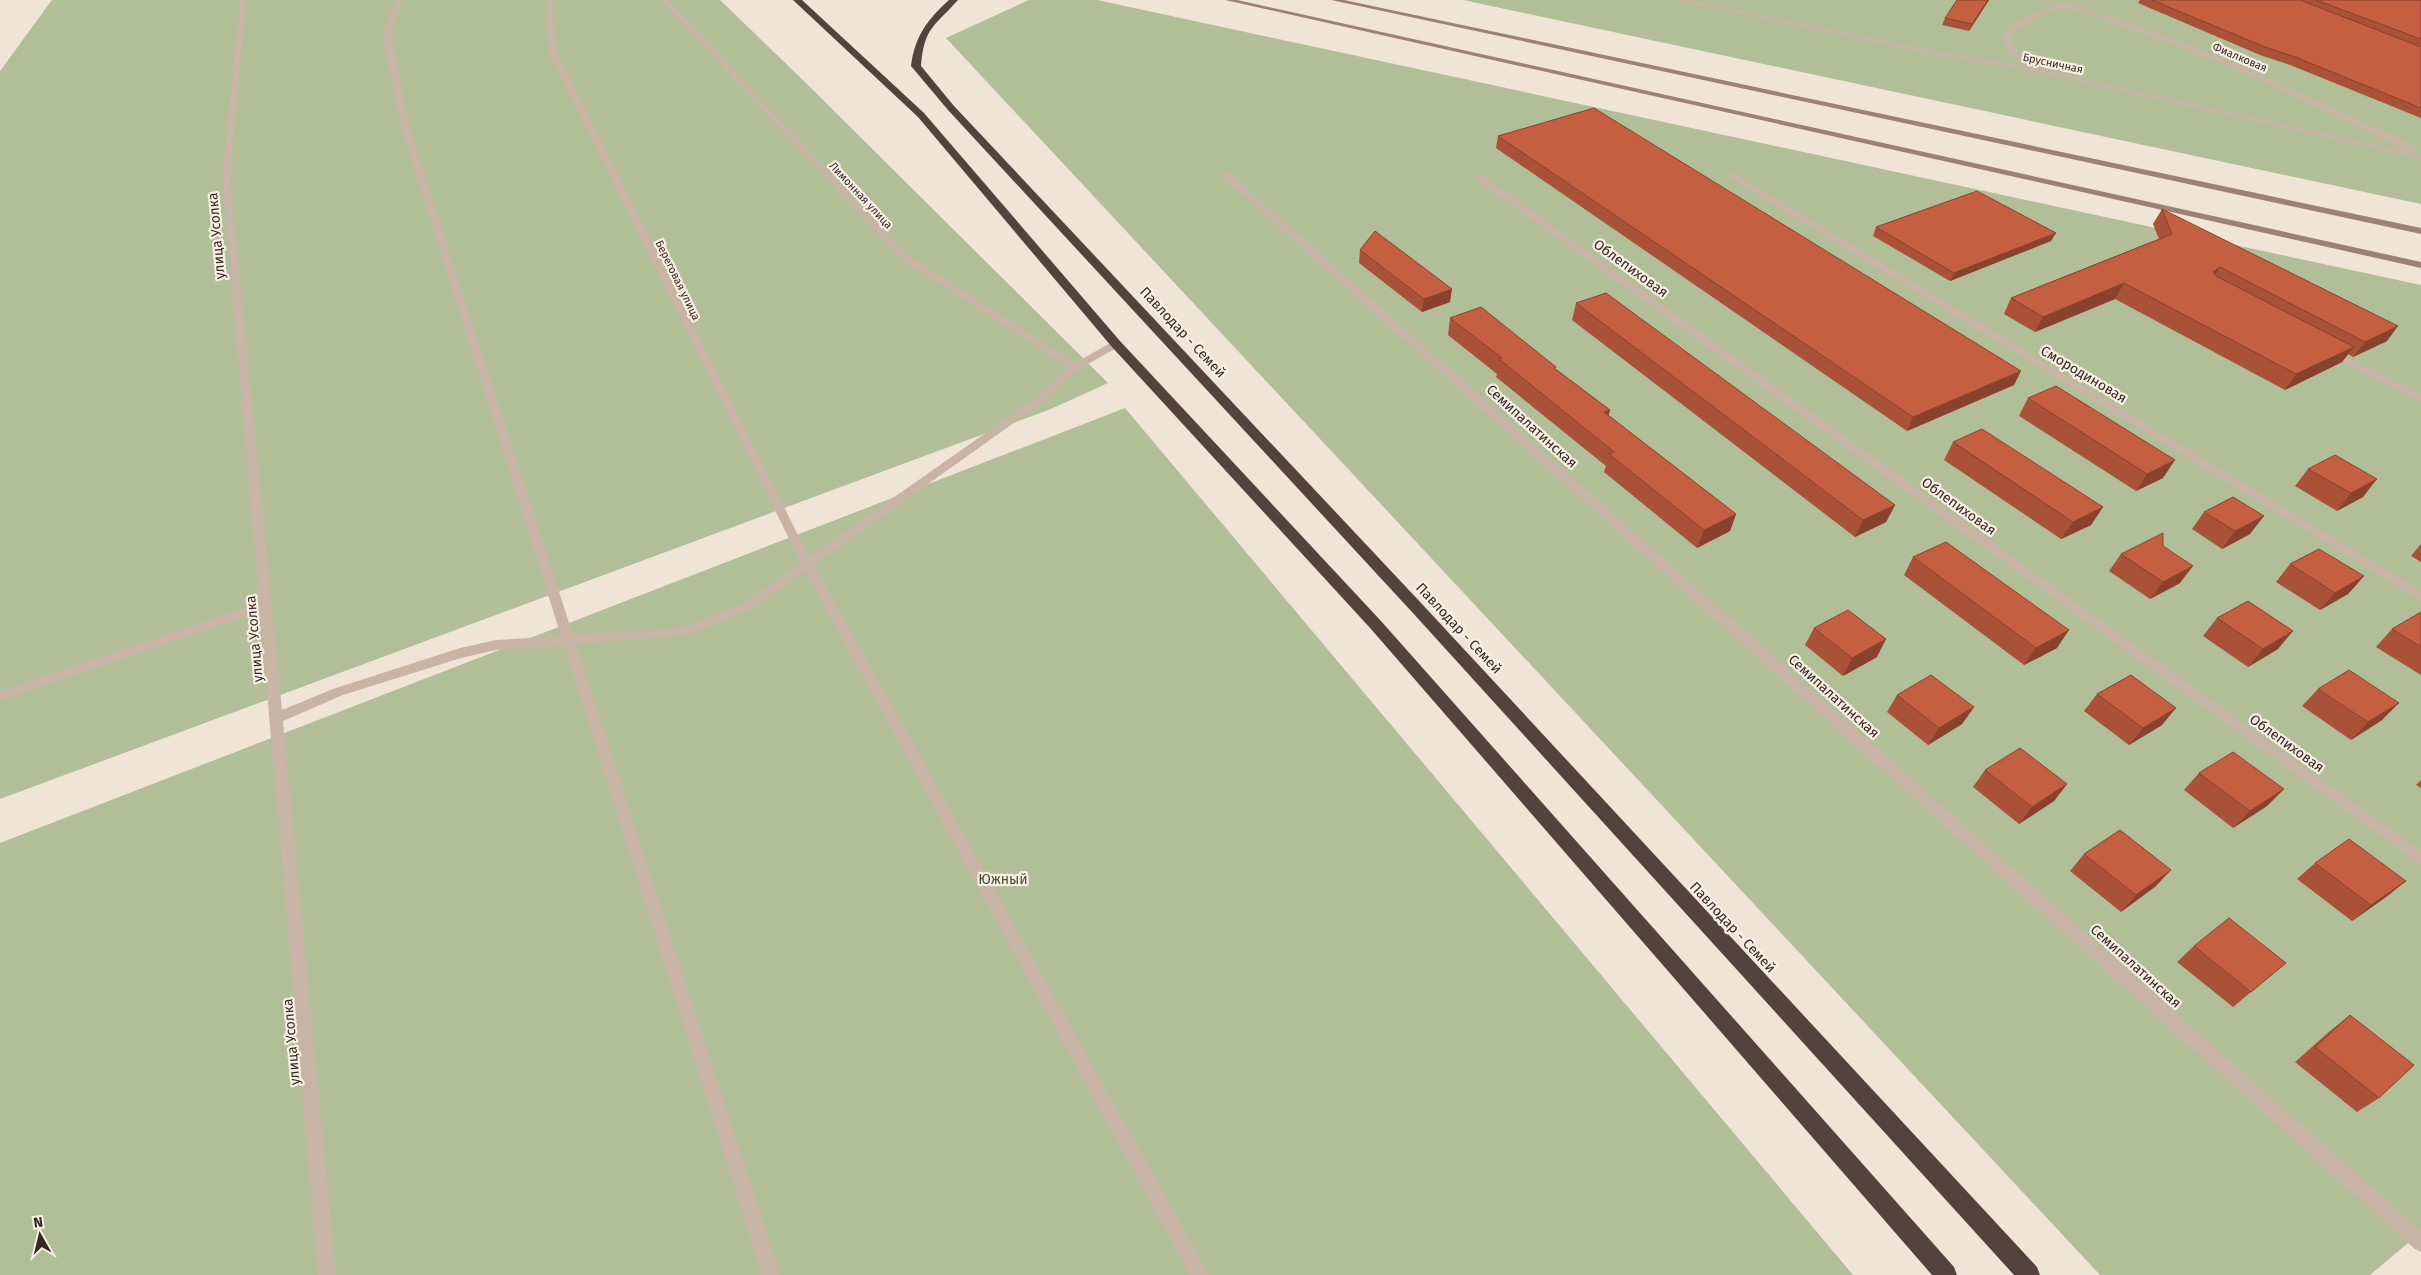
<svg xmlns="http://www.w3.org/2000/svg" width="2421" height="1275" font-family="'Fira Sans',sans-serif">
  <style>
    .green { fill: #b2be98 }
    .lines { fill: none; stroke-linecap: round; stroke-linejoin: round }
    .street { fill: #c7b4a4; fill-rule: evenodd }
    .secondary { fill: #9b8275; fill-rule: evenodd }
    .highway { fill: #54433c; fill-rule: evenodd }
    .wall { fill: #a95238 }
    .shaded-wall { fill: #89422e }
    .building { fill: #c45f41; stroke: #89422e }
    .labels { text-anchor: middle; stroke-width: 4.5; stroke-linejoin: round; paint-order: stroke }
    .far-street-label { font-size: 11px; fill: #332925; stroke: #f8eee3 }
    .street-label { font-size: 14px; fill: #332925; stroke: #f8eee3 }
    .park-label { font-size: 14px; fill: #43502a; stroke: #f8eee3 }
  </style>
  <rect width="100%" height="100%" fill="#f0e4d7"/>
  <!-- green -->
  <path class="green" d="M 52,0 L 720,0 L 810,87 L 1108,383 L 1051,409 L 0,799 L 0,71 Z
    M 1029,0 L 1097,0 L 2421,285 L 2421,1232 L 2370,1275 L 2100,1275 L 946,38 Z
    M 1463,0 L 2421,0 L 2421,204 Z
    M 1125,408 L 1853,1275 L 0,1275 L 0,843 Z"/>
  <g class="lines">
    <!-- street -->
    <path class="street" d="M 240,0 L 246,0 L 230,178 L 282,710 L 333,689 L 460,648 L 496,640 L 561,636 L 401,127 L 383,35 L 396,0 L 402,0 L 391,35 L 409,127 L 573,635 L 682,628 L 744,603 L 801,563 L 549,52 L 546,0 L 552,0 L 557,52 L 809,557 L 1034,399 L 1069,367 L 900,258 L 661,0 L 668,0 L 906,254 L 1075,363 L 1112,342 L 1120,342 L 1120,346 L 1079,369 L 1042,403 L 814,565 L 1209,1275 L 1190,1275 L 805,571 L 752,609 L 687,635 L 576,644 L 780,1275 L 762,1275 L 564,645 L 496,650 L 461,658 L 343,695 L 283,721 L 336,1275 L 318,1275 L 260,612 L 0,701 L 0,691 L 259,603 L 222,178 Z
      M 1676,0 L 1689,0 L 1925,49 L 2024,66 L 2011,55 L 2002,38 C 2016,19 2035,12 2057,6 L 2040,0 C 2048,0 2055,3 2064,4 C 2073,5 2083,0 2092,0 L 2073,6 C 2169,33 2260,74 2349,116 C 2366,124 2405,139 2417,150 L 2410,152 C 2318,107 2225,60 2127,28 C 2111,23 2081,9 2065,9 C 2047,8 2020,24 2010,38 L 2017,52 L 2034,68 L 2421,155 L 2421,159 L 2031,71 L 1925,53 Z
      M 1222,172 L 1228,172 L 2421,1231 L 2421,1252 L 2415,1249 L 1222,176 Z
      M 1732,172 L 2421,591 L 2421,601 L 1729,177 L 1728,175 Z
      M 1476,175 L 1482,175 L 2421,851 L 2421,865 L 1476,179 Z
      M 2329,348 L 2421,395 L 2421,402 L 2325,353 L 2324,351 Z"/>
    <!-- secondary -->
    <path class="secondary" d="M 1225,0 L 1237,0 L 2421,262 L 2421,268 Z
      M 1331,0 L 1344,0 L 2421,228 L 2421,234 Z"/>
    <!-- highway -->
    <path class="highway" d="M 793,0 L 802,0 L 924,113 L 1120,341 L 1381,621 L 1954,1267 L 1957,1275 L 1932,1275 L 1371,629 L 1112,347 L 918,117 Z
      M 949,0 L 958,0 C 935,26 924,27 921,66 L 954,106 L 1422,604 L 2037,1267 L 2040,1275 L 2014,1275 L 1412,612 L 948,110 L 911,66 C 915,36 927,20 949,0 Z"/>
  </g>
  <!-- wall -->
  <path class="wall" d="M 1989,0 L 1969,31 L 1942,25 L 1945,18 Z
    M 2140,0 L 2421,0 L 2421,118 L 2290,65 L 2260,55 L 2138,3 Z
    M 1498,136 L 2014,385 L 1907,431 L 1496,148 Z
    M 2162,209 L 2387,341 L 2353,357 L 2348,354 L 2342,362 L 2285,390 L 2115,299 L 2035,332 L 2004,314 L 2011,298 L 2159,239 L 2153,224 Z
    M 1876,227 L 2051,241 L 1950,281 L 1873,236 Z
    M 1360,250 L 1450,302 L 1422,312 L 1359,263 Z
    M 1576,303 L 1895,505 L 1886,522 L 1855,537 L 1572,320 Z
    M 1450,318 L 1556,369 L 1610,410 L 1608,415 L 1736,514 L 1730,531 L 1697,548 L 1604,472 L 1606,466 L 1496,377 L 1497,374 L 1448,335 Z
    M 2028,398 L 2163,478 L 2136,491 L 2019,416 Z
    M 1953,442 L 2103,507 L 2091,525 L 2061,539 L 1944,460 Z
    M 2308,469 L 2363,497 L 2337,511 L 2295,486 Z
    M 2204,512 L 2250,534 L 2222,549 L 2192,529 Z
    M 2421,544 L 2421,562 L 2411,556 Z
    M 2163,546 L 2180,583 L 2150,599 L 2109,571 L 2121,554 Z
    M 1913,557 L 2057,648 L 2024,665 L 1904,575 Z
    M 2290,564 L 2364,576 L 2348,594 L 2320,610 L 2276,582 Z
    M 2421,612 L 2421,675 L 2376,647 L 2392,629 Z
    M 2217,618 L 2278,649 L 2248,667 L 2203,636 Z
    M 1814,628 L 1877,657 L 1843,676 L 1805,645 Z
    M 2318,689 L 2382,720 L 2351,740 L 2302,706 Z
    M 2097,694 L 2162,725 L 2129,745 L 2084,711 Z
    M 1897,695 L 1974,707 L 1962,724 L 1928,745 L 1887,712 Z
    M 1985,770 L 2067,784 L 2054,801 L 2019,824 L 1973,787 Z
    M 2199,773 L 2284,789 L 2267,806 L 2233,828 L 2184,790 Z
    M 2421,780 L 2421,788 L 2416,785 Z
    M 2084,854 L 2156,886 L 2121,912 L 2070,871 Z
    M 2315,863 L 2406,881 L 2386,897 L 2352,921 L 2297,879 Z
    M 2194,946 L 2286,963 L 2233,1007 L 2177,962 Z
    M 2350,1015 L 2379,1098 L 2357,1112 L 2295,1062 L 2330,1031 Z"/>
  <!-- shaded-wall -->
  <path class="shaded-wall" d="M 1988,0 L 1989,0 L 1969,31 L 1972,24 Z
    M 2056,233 L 2051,241 L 1950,281 L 1954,273 Z
    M 2220,267 L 2211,282 L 2213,272 Z
    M 2124,283 L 2115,299 L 2035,332 L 2043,317 Z
    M 1452,289 L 1450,302 L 1422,312 L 1424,299 Z
    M 2398,326 L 2387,341 L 2353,357 L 2365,342 Z
    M 2354,347 L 2342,362 L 2285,390 L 2296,374 Z
    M 2021,371 L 2014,385 L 1907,431 L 1913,417 Z
    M 1610,410 L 1605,428 L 1604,412 Z
    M 2175,460 L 2163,478 L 2136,491 L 2147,474 Z
    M 2377,479 L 2363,497 L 2337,511 L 2351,493 Z
    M 1895,505 L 1886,522 L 1855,537 L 1863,520 Z
    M 2103,507 L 2091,525 L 2061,539 L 2073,522 Z
    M 1736,514 L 1730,531 L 1697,548 L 1704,530 Z
    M 2264,516 L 2250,534 L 2222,549 L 2235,531 Z
    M 2193,566 L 2180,583 L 2150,599 L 2163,582 Z
    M 2364,576 L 2348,594 L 2320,610 L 2335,593 Z
    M 2069,630 L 2057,648 L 2024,665 L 2036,648 Z
    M 2293,631 L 2278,649 L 2248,667 L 2263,649 Z
    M 1886,639 L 1877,657 L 1843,676 L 1852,658 Z
    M 2399,703 L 2382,720 L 2351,740 L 2368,722 Z
    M 1974,707 L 1962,724 L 1928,745 L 1939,728 Z
    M 2176,708 L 2162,725 L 2129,745 L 2143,728 Z
    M 2067,784 L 2054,801 L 2019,824 L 2032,807 Z
    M 2284,789 L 2267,806 L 2233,828 L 2250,811 Z
    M 2171,870 L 2156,886 L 2121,912 L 2136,895 Z
    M 2406,881 L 2386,897 L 2352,921 L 2371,905 Z"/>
  <!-- building -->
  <path class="building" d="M 1957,0 L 1988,0 L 1972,24 L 1945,18 Z
    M 2152,0 L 2300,0 L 2421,47 L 2421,108 L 2295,57 L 2265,47 Z
    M 2316,0 L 2421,0 L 2421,39 Z
    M 1594,108 L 2021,371 L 1913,417 L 1498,136 Z
    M 1977,191 L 2056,233 L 1954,273 L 1876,227 Z
    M 2162,209 L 2398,326 L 2365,342 L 2220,267 L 2213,272 L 2216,276 L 2354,347 L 2296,374 L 2124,283 L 2043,317 L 2011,298 L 2172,234 Z
    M 1375,231 L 1452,289 L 1424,299 L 1360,250 Z
    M 1606,293 L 1895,505 L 1863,520 L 1576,303 Z
    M 1481,307 L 1556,367 L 1554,368 L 1610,410 L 1604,412 L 1736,514 L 1704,530 L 1609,454 L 1614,452 L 1499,359 L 1502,358 L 1450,318 Z
    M 2056,386 L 2175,460 L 2147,474 L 2028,398 Z
    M 1982,429 L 2103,507 L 2073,522 L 1953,442 Z
    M 2335,455 L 2377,479 L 2351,493 L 2308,469 Z
    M 2233,497 L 2264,516 L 2235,531 L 2204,512 Z
    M 2163,533 L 2163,546 L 2193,566 L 2163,582 L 2121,554 Z
    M 1946,542 L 2069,630 L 2036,648 L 1913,557 Z
    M 2319,549 L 2364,576 L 2335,593 L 2290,564 Z
    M 2248,601 L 2293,631 L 2263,649 L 2217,618 Z
    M 1848,610 L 1886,639 L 1852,658 L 1814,628 Z
    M 2421,612 L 2421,647 L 2392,629 Z
    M 2349,670 L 2399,703 L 2368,722 L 2318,689 Z
    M 1931,675 L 1974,707 L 1939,728 L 1897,695 Z
    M 2131,675 L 2176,708 L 2143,728 L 2097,694 Z
    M 2020,748 L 2067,784 L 2032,807 L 1985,770 Z
    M 2233,752 L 2284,789 L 2250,811 L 2199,773 Z
    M 2120,830 L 2171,870 L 2136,895 L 2084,854 Z
    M 2349,839 L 2406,881 L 2371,905 L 2315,863 Z
    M 2229,918 L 2286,963 L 2251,992 L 2194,946 Z
    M 2350,1015 L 2414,1065 L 2379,1098 L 2315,1047 Z"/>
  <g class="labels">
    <!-- far-street labels -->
    <g class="far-street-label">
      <text transform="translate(2240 57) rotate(23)" y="4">Фиалковая</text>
      <text transform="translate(2053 63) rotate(12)" y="4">Брусничная</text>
      <text transform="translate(861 195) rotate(47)" y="4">Лимонная улица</text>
      <text transform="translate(678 280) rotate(64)" y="4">Береговая улица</text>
    </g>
    <!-- street labels -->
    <g class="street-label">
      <text transform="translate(216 236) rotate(-95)" y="5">улица Усолка</text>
      <text transform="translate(1631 268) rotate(36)" y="5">Облепиховая</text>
      <text transform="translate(1183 332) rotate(47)" y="5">Павлодар - Семей</text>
      <text transform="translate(2084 374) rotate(31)" y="5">Смородиновая</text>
      <text transform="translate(1532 426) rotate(42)" y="5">Семипалатинская</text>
      <text transform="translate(1959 506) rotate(36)" y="5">Облепиховая</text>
      <text transform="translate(1459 628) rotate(47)" y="5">Павлодар - Семей</text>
      <text transform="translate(254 639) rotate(-95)" y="5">улица Усолка</text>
      <text transform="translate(1834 696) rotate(42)" y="5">Семипалатинская</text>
      <text transform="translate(2287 743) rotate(36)" y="5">Облепиховая</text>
      <text transform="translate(1733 927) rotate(47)" y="5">Павлодар - Семей</text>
      <text transform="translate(2136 966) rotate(42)" y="5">Семипалатинская</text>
      <text transform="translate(291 1042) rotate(-95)" y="5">улица Усолка</text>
    </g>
    <!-- park labels -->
    <g class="park-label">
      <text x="1003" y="884">Южный</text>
    </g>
  </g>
  <!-- north arrow -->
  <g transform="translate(40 1235) rotate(352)" stroke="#f8eee3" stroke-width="4" paint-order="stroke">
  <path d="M0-4L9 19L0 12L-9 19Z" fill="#332925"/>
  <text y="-8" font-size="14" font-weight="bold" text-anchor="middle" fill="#332925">N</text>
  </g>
</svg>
